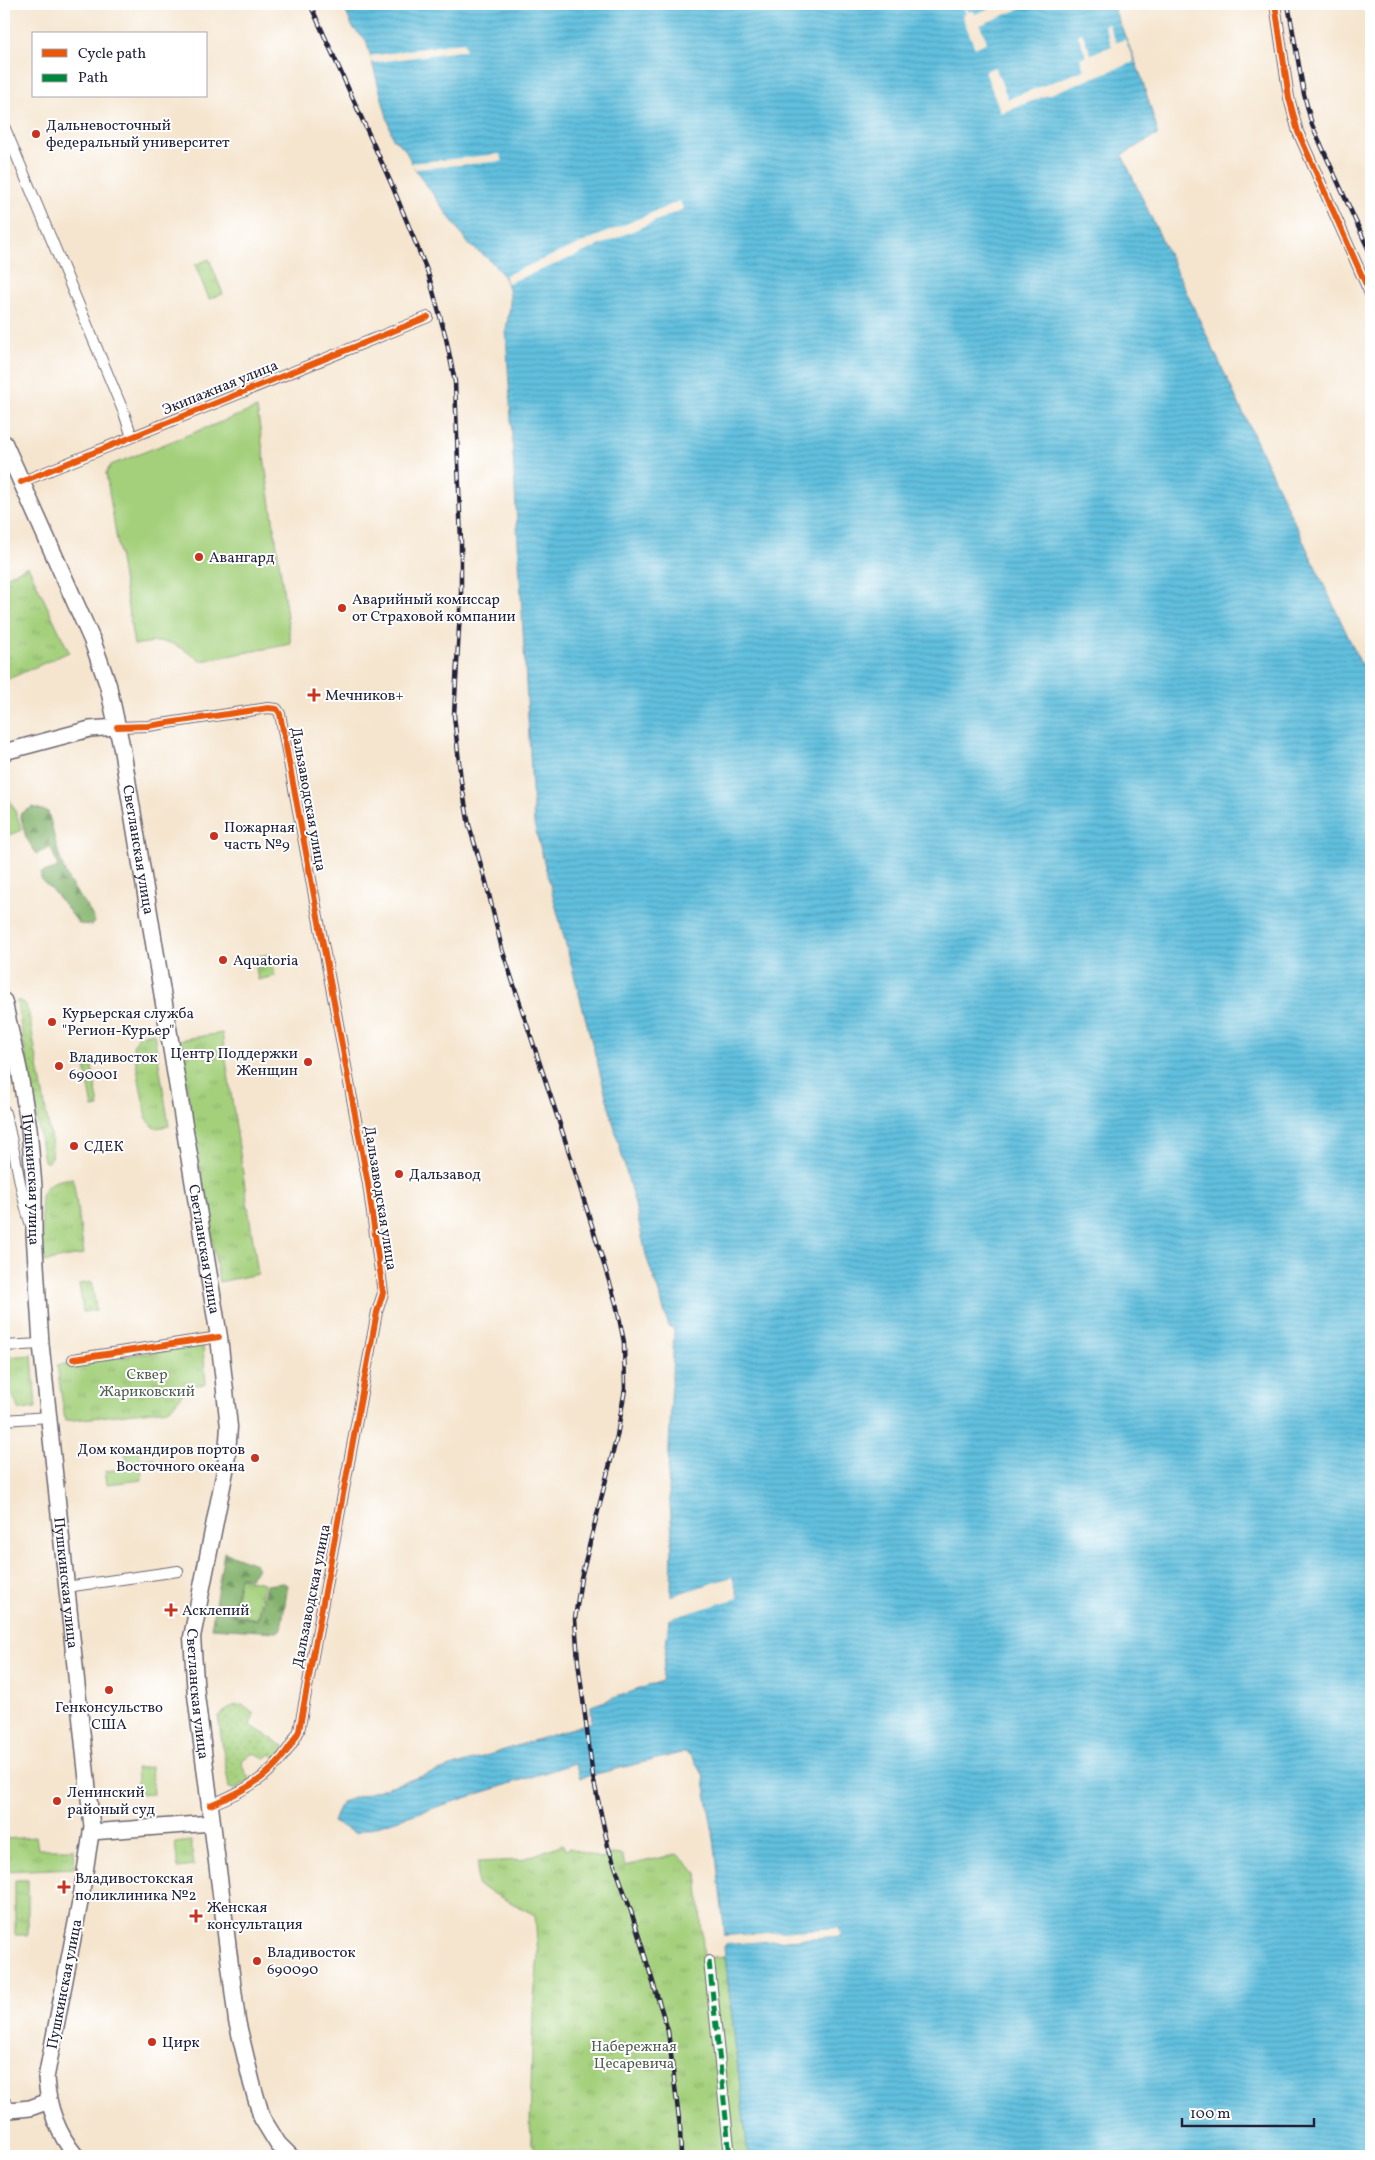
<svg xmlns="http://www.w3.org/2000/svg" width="1375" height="2160" font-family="Vollkorn,serif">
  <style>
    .grass { fill: url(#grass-dots); stroke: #63795c }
    .forest { fill: url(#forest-firs); stroke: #526a54 }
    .park { fill: url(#park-tufts); stroke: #63795c }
    .garden { fill: #a4d07c; stroke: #63795c }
    .water { fill: url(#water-rules); stroke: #42718d }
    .pier { fill: #f5e5cf }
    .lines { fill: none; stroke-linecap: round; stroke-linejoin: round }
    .street-casing { stroke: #6c666f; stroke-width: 12 }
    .secondary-casing { stroke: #6c666f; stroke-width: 18 }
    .primary-casing { stroke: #6c666f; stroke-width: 19 }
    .street { stroke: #fff; stroke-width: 10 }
    .secondary { stroke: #fff; stroke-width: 15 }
    .primary { stroke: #fff; stroke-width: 16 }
    .rail-casing { stroke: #22223b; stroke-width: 4.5 }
    .rail { stroke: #fff; stroke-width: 2.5; stroke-dasharray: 8; stroke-linecap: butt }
    .quiet { stroke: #00873e; stroke-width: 5; stroke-dasharray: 10 5; stroke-linecap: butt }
    .cycleway-casing { stroke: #fff; stroke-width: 9 }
    .cycleway { stroke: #e8590c; stroke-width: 6 }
    .poi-dot { fill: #c8321e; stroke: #fff; stroke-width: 2 }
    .labels { text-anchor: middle; stroke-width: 4; stroke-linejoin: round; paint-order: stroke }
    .poi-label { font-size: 15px; fill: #22223b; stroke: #fff; text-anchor: start }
    .street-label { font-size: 15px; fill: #22223b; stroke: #fff }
    .park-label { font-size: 15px; fill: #505f52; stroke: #fff }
  </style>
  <defs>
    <pattern id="grass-dots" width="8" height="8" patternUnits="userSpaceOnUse" patternTransform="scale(1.25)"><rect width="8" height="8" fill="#a4d07c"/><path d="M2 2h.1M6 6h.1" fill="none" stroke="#8db26c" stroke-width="1.8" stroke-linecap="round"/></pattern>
    <pattern id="forest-firs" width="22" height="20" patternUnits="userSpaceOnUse" patternTransform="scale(1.25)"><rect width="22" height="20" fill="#83b26c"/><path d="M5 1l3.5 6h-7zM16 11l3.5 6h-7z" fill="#6b905a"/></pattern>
    <pattern id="park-tufts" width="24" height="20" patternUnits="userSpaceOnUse" patternTransform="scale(1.25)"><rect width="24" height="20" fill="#a4d07c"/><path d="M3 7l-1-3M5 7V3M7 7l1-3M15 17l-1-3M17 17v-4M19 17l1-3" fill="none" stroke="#8db26c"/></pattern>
    <pattern id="water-rules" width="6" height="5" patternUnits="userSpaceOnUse" patternTransform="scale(1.25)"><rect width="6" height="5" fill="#61c0df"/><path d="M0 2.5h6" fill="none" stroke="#509cb6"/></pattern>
  </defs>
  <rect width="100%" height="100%" fill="#fff"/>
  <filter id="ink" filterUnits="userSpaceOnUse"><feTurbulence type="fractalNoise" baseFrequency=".02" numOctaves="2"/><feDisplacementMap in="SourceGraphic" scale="10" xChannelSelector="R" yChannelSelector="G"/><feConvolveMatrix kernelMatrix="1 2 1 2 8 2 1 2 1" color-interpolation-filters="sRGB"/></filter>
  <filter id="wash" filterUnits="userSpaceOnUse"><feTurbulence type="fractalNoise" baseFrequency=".0096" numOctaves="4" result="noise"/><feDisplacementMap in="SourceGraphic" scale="20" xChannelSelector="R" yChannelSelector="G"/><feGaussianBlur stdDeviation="1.12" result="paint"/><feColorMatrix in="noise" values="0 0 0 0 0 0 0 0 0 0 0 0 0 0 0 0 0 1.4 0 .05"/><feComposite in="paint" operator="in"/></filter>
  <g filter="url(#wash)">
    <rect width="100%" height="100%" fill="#f5e5cf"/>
    <!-- grass -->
    <path class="grass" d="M 20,1000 L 26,1006 L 29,1014 L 52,1146 L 51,1158 L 48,1163 L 44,1161 L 17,1004 L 17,1001 Z
      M 92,1282 L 96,1310 L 83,1312 L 79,1284 Z
      M 242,1705 L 254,1714 L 250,1725 L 285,1747 L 277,1759 L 271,1754 L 265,1758 L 254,1753 L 243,1759 L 242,1766 L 250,1780 L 235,1789 L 229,1788 L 218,1716 L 233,1706 Z"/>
    <!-- forest -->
    <path class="forest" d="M 33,807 L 48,812 C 54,833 58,859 68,879 C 76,894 90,907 95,922 L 93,925 L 79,924 C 67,908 56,893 41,880 L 41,873 L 58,867 L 52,850 L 50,848 L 36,854 L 26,837 L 20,814 Z
      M 224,1552 L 255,1564 L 258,1569 L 250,1578 L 240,1577 L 232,1615 L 258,1620 L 266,1585 L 283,1583 L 288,1585 L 281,1629 L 277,1632 L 211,1628 Z"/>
    <!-- park -->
    <path class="park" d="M 209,259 L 223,294 L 209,299 L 195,265 Z
      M 28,566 L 69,652 L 4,681 L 4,578 Z
      M 4,789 L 14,808 L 22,830 L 4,837 Z
      M 271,954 L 275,976 L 258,980 L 254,957 Z
      M 154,1033 L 169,1126 L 154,1128 L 146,1117 L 133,1046 L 139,1036 Z
      M 222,1033 L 258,1274 L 219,1282 L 179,1040 Z
      M 92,1066 L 99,1107 L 93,1108 L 85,1067 Z
      M 73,1178 L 84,1254 L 43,1262 L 41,1196 C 47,1181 58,1180 73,1178 Z
      M 203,1346 L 206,1384 L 189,1386 L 170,1409 L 65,1421 L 57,1365 Z
      M 32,1355 L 36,1408 L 20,1410 L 8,1387 L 6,1357 Z
      M 139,1450 L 140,1459 L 154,1458 L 155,1462 L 127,1465 L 125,1451 Z
      M 240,1578 L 264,1583 L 257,1619 L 233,1614 Z
      M 151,1767 L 153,1794 L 138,1795 L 136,1768 Z
      M 36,1837 L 38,1849 L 74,1849 L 75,1868 L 4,1871 L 4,1839 Z
      M 191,1841 L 194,1866 L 178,1868 L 175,1843 Z
      M 563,1844 L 565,1850 L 570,1848 L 602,1859 L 610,1854 L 622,1855 L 625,1866 L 677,1854 L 697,1873 L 704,1958 L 725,1956 L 748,2156 L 623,2156 L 537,2150 L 532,2144 L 530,2125 L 533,2012 L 538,1954 L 535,1915 L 477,1885 L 478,1862 L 521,1860 Z
      M 15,1880 L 28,1880 L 28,1935 L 15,1935 Z"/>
    <!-- garden -->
    <path class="garden" d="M 257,408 L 291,644 L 201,661 C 169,640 172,639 134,645 L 106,473 L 111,465 Z
      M 141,1467 L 142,1480 L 107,1484 L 105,1471 Z"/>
    <!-- water -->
    <path class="water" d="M 346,4 L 1112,4 L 1141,76 L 1156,126 L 1157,135 L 1122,155 L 1361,664 L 1371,660 L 1371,2156 L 748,2156 L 724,1947 L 726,1944 L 841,1936 L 837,1928 L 725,1936 L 715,1846 L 703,1774 L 692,1757 L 685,1752 L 580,1778 L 575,1763 L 355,1833 L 333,1822 L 341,1802 L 592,1722 L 591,1706 L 662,1681 L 669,1619 L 738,1597 L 732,1577 L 671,1596 L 672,1534 L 668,1474 L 674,1328 L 669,1327 L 659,1293 L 647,1259 L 635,1205 L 534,824 L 506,331 C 507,320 511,307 510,296 C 509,276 487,255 470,246 L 415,169 L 404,148 L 393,139 L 366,40 L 353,28 L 346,12 Z"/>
    <!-- pier -->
    <path class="pier" d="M 1000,4 L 1032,4 L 980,25 L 987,42 L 975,48 L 962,16 L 966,14 L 964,9 L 967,8 L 969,12 L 973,10 L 975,14 Z
      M 1108,24 L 1116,42 L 1125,39 L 1134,62 L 1001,113 L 985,71 L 995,67 L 1008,99 L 1084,70 L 1080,58 L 1086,56 L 1078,35 L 1082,33 L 1091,54 L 1112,46 L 1104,25 Z
      M 464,42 L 466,50 L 372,63 L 370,56 Z
      M 500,154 L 503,161 L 415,169 L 411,163 Z
      M 680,201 L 683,209 L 561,262 L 508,283 L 504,276 Z
      M 732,1577 L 738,1598 L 669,1619 L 669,1616 L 735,1596 L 730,1580 L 671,1598 L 671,1596 Z
      M 837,1928 L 841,1935 L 726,1944 L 726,1942 L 837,1933 L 836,1930 L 725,1939 L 725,1936 Z"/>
  </g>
  <g filter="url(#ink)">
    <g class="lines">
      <defs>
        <path id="street" d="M 1275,4 L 1289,98 L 1298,132 L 1371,296
          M 4,126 L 124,413 L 132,437
          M 21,482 L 428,317
          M 117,727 L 148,726 L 268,708 L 277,709 L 280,714 L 368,1184 L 383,1293 L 377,1312 L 299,1731 C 277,1773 252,1788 210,1805
          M 4,1110 C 16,1148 18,1188 31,1225
          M 4,1346 L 41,1344
          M 73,1359 L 219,1337
          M 4,1420 L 49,1417
          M 66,1587 L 178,1571
          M 709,1961 L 730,2156"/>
        <g id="secondary">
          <path d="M 4,752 L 90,729 L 117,727"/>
          <path id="s1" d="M 4,1001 L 19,1069 L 29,1128 L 34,1187 L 34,1233 L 41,1344 L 92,1827 L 81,1897 L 46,2078 C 48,2106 58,2134 76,2156"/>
          <path d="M 91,1832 L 212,1823"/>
          <path d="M 4,2105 L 10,2110 L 30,2108 L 49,2101"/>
        </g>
        <g id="primary">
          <path id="s2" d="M 4,443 L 92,640 L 108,685 L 122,749 L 219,1337 L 229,1427 L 226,1466 L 192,1637 L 196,1695 L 237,2021 L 252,2084 L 262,2118 L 278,2144 L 290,2156"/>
        </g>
      </defs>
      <!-- street casing -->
      <use href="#street" class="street-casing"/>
      <!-- secondary casing -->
      <use href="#secondary" class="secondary-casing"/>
      <!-- primary casing -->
      <use href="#primary" class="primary-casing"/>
      <!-- street -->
      <use href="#street" class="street"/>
      <!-- secondary -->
      <use href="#secondary" class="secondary"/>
      <!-- primary -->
      <use href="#primary" class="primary"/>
      <defs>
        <path id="rail" d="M 310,4 L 391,183 L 428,273 L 446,338 L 455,382 L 461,542 L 461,594 L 454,715 L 461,781 L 469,825 L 486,882 L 502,949 L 569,1152 L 616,1303 L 624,1342 L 625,1389 L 617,1436 L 581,1578 L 575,1619 L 578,1661 L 593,1777 L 608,1846 L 631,1911 L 668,2031 L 680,2127 L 681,2156
          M 1288,4 L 1304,94 L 1312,125 L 1371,255"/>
      </defs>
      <!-- rail casing -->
      <use href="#rail" class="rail-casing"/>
      <!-- rail -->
      <use href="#rail" class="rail"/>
      <!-- quiet -->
      <path class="quiet" d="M 709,1961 L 730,2156"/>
      <defs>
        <path id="cycleway" d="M 1275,4 L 1289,98 L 1298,132 L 1371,296
          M 21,482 L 428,317
          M 117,727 L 148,726 L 268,708 L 277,709 L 280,714 L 368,1184 L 383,1293 L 377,1312 L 299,1731 C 277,1773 252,1788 210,1805
          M 73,1359 L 219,1337"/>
      </defs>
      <!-- cycleway casing -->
      <use href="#cycleway" class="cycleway-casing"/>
      <!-- cycleway -->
      <use href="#cycleway" class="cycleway"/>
    </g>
  </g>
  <!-- markers -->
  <g class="poi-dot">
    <circle cx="36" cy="134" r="5"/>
    <circle cx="199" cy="557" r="5"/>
    <circle cx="342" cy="608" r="5"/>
    <path d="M311.5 687.5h5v5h5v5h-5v5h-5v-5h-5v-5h5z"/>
    <circle cx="214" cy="836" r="5"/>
    <circle cx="223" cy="960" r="5"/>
    <circle cx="52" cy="1022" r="5"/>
    <circle cx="308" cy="1062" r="5"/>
    <circle cx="59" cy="1066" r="5"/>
    <circle cx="74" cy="1146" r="5"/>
    <circle cx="399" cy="1174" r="5"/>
    <circle cx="255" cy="1458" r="5"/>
    <path d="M168.5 1602.5h5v5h5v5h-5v5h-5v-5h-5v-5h5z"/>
    <circle cx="109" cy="1690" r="5"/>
    <circle cx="57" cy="1801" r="5"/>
    <path d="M61.5 1879.5h5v5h5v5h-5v5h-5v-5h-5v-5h5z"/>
    <path d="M193.5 1908.5h5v5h5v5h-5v5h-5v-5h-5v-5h5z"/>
    <circle cx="257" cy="1961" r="5"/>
    <circle cx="152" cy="2042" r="5"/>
  </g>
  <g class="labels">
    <!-- poi labels -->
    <g class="poi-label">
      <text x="46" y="130">Дальневосточный<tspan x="46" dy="17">федеральный университет</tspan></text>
      <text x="209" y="562">Авангард</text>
      <text x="352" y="604">Аварийный комиссар<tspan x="352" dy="17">от Страховой компании</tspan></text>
      <text x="325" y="700">Мечников+</text>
      <text x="224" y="832">Пожарная<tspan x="224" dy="17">часть №9</tspan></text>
      <text x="233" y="965">Aquatoria</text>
      <text x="62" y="1018">Курьерская служба<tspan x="62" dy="17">"Регион-Курьер"</tspan></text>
      <text x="298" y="1058" text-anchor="end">Центр Поддержки<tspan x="298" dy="17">Женщин</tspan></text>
      <text x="69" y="1062">Владивосток<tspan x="69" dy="17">690001</tspan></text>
      <text x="84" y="1151">СДЕК</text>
      <text x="409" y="1179">Дальзавод</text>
      <text x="245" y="1454" text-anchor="end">Дом командиров портов<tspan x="245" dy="17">Восточного океана</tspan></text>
      <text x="182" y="1615">Асклепий</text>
      <text x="109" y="1712" text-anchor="middle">Генконсульство<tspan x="109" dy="17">США</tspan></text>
      <text x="67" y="1797">Ленинский<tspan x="67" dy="17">районый суд</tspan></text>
      <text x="75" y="1883">Владивостокская<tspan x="75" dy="17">поликлиника №2</tspan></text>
      <text x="207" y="1912">Женская<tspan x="207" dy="17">консультация</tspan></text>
      <text x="267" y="1957">Владивосток<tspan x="267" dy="17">690090</tspan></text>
      <text x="162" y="2047">Цирк</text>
    </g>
    <!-- street labels -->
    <g class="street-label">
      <text transform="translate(220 387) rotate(-22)" y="5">Экипажная улица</text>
      <text transform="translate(309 799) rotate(80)" y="5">Дальзаводская улица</text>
      <text dy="5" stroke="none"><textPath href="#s2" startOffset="431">Светланская улица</textPath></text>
      <text dy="5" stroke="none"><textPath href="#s1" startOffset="181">Пушкинская улица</textPath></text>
      <text transform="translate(381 1198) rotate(81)" y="5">Дальзаводская улица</text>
      <text dy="5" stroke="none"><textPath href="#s2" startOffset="836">Светланская улица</textPath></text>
      <text dy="5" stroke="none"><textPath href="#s1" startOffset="586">Пушкинская улица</textPath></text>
      <text transform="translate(311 1596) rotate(-79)" y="5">Дальзаводская улица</text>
      <text dy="5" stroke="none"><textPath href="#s2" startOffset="1286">Светланская улица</textPath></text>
      <text transform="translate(64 1984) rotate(-79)" y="5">Пушкинская улица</text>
    </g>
    <!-- park labels -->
    <g class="park-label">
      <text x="147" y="1379">Сквер<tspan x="147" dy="17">Жариковский</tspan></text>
      <text x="634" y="2051">Набережная<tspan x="634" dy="17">Цесаревича</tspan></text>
    </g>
  </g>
  <!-- margin -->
  <rect width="1375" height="2160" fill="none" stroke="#fff" stroke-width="20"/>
  <!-- legend -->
  <rect x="32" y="32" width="175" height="65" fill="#ffffff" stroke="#a7a7b1"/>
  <rect x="42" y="49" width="25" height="8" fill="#e8590c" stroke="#a7a7b1"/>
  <text x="78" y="58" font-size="15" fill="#22223b">Cycle path</text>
  <rect x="42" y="74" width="25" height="8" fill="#00873e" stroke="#a7a7b1"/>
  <text x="78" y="82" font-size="15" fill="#22223b">Path</text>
  <!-- scale -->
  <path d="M1182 2118v8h132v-8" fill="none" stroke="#22223b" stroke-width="2.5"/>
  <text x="1190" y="2118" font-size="15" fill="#22223b" stroke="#ffffff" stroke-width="4" paint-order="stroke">100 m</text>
</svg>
